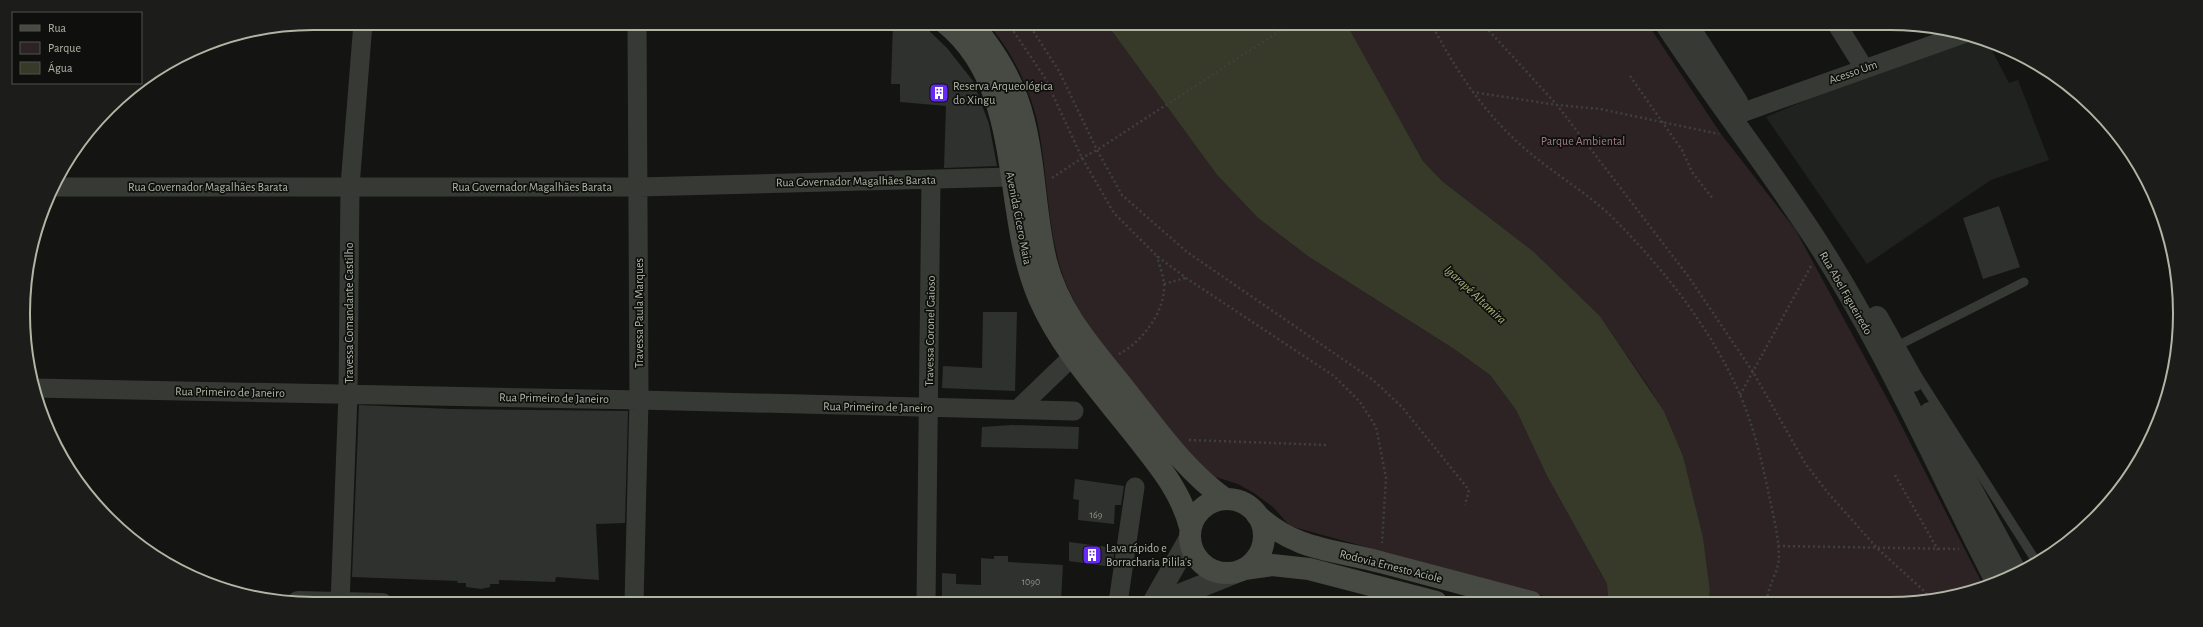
<svg xmlns="http://www.w3.org/2000/svg" width="2203" height="627" font-family="'Alegreya Sans',sans-serif">
  <style>
    .built { fill: #20221f }
    .green { fill: #2d2325 }
    .water { fill: #373929 }
    .building { fill: #2f312e }
    .lines { fill: none; stroke-linecap: round; stroke-linejoin: round }
    .path { stroke: #3e413a; stroke-width: 2.5; stroke-dasharray: 2 3; stroke-linecap: butt }
    .service { stroke: #373a34; stroke-width: 9 }
    .minor { stroke: #373a34; stroke-width: 19 }
    .tertiary { stroke: #373a34; stroke-width: 22 }
    .secondary { stroke: #474a42; stroke-width: 22 }
    .labels { text-anchor: middle; stroke-width: 3.5; stroke-linejoin: round; paint-order: stroke }
    .number-label { font-size: 10px; fill: #909486 }
    .street-label { font-size: 12px; fill: #b0b5a4; stroke: #0f100e }
    .poi-label { font-size: 12px; fill: #b0b5a4; stroke: #0f100e; text-anchor: start }
    .park-label { font-size: 12px; fill: #a17b86; stroke: #0f100e }
    .water-label { font-size: 13px; font-style: italic; fill: #acb27a; stroke: #0f100e }
    .rim { fill: none; stroke: #b0b5a4; stroke-width: 2 }
  </style>
  <rect width="100%" height="100%" fill="#141513"/>
  <!-- built -->
  <path class="built" d="M 1974,37 L 1987,41 L 2009,83 L 2018,80 L 2049,160 L 1991,180 L 1867,264 L 1766,117 L 1915,54 Z"/>
  <!-- green -->
  <path class="green" d="M 987,23 L 1106,23 L 1217,175 L 1258,218 L 1309,257 L 1454,349 L 1490,375 L 1516,410 L 1547,476 L 1607,584 L 1608,602 L 1566,602 L 1290,526 L 1273,507 L 1254,493 L 1238,484 L 1216,477 L 1197,464 C 1175,436 1153,408 1131,381 C 1103,345 1071,308 1059,263 C 1047,218 1047,170 1038,125 C 1031,90 1011,49 987,23 Z
    M 1346,23 L 1647,23 L 1721,134 L 1795,229 L 1896,415 L 1983,585 L 1927,602 L 1708,602 L 1710,592 L 1683,456 L 1664,411 L 1648,386 L 1600,316 L 1534,252 L 1442,181 L 1423,161 Z"/>
  <!-- water -->
  <path class="water" d="M 1106,23 L 1346,23 L 1423,161 L 1442,181 L 1534,252 L 1600,316 L 1664,411 L 1683,456 L 1703,538 L 1710,592 L 1708,602 L 1608,602 L 1607,584 L 1547,476 L 1516,410 L 1490,375 L 1454,349 L 1309,257 L 1258,218 L 1217,175 Z"/>
  <!-- building -->
  <path class="building" d="M 893,23 L 921,23 L 947,48 L 973,81 L 989,124 L 997,166 L 944,168 L 946,106 L 900,102 L 900,84 L 891,84 Z
    M 1999,206 L 2020,267 L 1983,279 L 1963,218 Z
    M 983,312 L 1017,312 L 1015,391 L 942,388 L 943,366 L 982,368 Z
    M 359,405 L 451,409 L 628,411 L 625,523 L 596,524 L 599,580 L 556,577 L 555,582 L 499,580 L 499,584 L 490,584 L 490,587 L 481,589 L 466,587 L 466,583 L 457,583 L 458,581 L 352,577 Z
    M 1012,425 L 1079,427 L 1078,449 L 981,447 L 982,427 Z
    M 1075,479 L 1124,486 L 1121,505 L 1115,505 L 1114,524 L 1078,520 L 1079,500 L 1073,499 Z
    M 1069,542 L 1115,548 L 1112,567 L 1069,561 Z
    M 994,556 L 1008,556 L 1008,562 L 1063,565 L 1061,600 L 992,597 L 992,600 L 969,601 L 942,598 L 942,573 L 956,574 L 956,584 L 981,585 L 981,558 L 994,559 Z"/>
  <g class="lines">
    <!-- path -->
    <path class="path" d="M 1008,23 L 1045,78 L 1082,158 L 1114,213 L 1157,256 L 1186,278 L 1334,376 L 1360,402 L 1376,427 L 1386,478 L 1382,543
      M 1028,23 L 1059,71 L 1097,150 L 1122,195 L 1187,252 L 1373,380 L 1402,407 L 1469,490 L 1465,505
      M 1431,23 C 1455,69 1483,112 1523,147 C 1551,172 1585,191 1612,217 C 1663,268 1712,329 1741,397 C 1754,428 1762,462 1769,495 C 1773,515 1779,537 1779,558 C 1778,573 1767,587 1767,602
      M 1482,23 L 1557,105 L 1688,276 L 1753,372 L 1805,463 L 1828,493 L 1878,549 L 1922,589 L 1932,600
      M 1630,76 L 1682,150 L 1692,172 L 1713,199
      M 1472,92 L 1557,105 L 1600,109 L 1719,134
      M 1052,178 L 1082,158 L 1097,150 L 1292,23
      M 1164,284 L 1185,278
      M 1119,354 C 1142,342 1166,311 1164,283 C 1163,274 1159,265 1157,256
      M 1740,395 L 1811,266
      M 1189,440 L 1327,445
      M 1895,475 L 1938,550
      M 1778,546 L 1959,549"/>
    <!-- service -->
    <path class="service" d="M 1893,348 L 2024,282
      M 1917,375 L 2036,561"/>
    <!-- minor -->
    <path class="minor" d="M 1836,23 L 1864,68
      M 1730,117 L 1963,34
      M 52,187 L 639,187 L 1011,177
      M 33,388 L 639,400 L 1074,411
      M 1018,409 L 1073,356
      M 926,603 L 931,180
      M 1118,603 L 1135,487
      M 340,604 L 348,394 L 350,186 L 363,23
      M 634,604 L 639,400 L 637,23"/>
    <!-- tertiary -->
    <path class="tertiary" d="M 1665,23 C 1713,96 1767,165 1814,237 C 1885,346 1936,466 1996,581
      M 1686,23 L 1737,102
      M 1877,317 L 1913,381
      M 1930,413 L 2017,574
      M 298,602 L 382,604
      M 1153,603 L 1189,540
      M 1159,603 L 1234,573"/>
    <!-- secondary -->
    <path class="secondary" d="M 945,23 C 1026,88 1001,211 1039,298 C 1062,351 1103,394 1138,439 C 1160,467 1181,492 1190,527
      M 972,23 C 990,46 1007,70 1017,98 C 1036,150 1033,208 1046,261 C 1060,315 1095,351 1128,393 C 1158,431 1185,470 1225,499
      M1190 536a37 37 0 1 1 74 0a37 37 0 1 1-74 0Z
      M 1257,515 C 1298,552 1334,549 1384,563 C 1433,576 1482,589 1531,602
      M 1246,569 L 1272,565 L 1309,569 L 1436,602"/>
  </g>
  <!-- icons -->
  <defs>
    <symbol id="building-square" viewBox="-11 -11 22 22"><rect x="-9" y="-9" width="18" height="18" rx="4" fill="#662af5" stroke="#0f100e"/><path d="M-4-6H4V6H1V3H-1V6H-4ZM-2.5-4.3h1.7v1.8h-1.7ZM.8-4.3h1.7v1.8H.8ZM-2.5-1h1.7V.8h-1.7ZM.8-1h1.7V.8H.8Z" fill="#fff"/></symbol>
  </defs>
  <g fill-rule="evenodd">
    <use href="#building-square" x="928" y="82" width="22" height="22"/>
    <use href="#building-square" x="1081" y="544" width="22" height="22"/>
  </g>
  <g class="labels">
    <!-- number labels -->
    <g class="number-label">
      <text x="1096" y="518">169</text>
      <text x="1031" y="585">1090</text>
    </g>
    <!-- street labels -->
    <g class="street-label">
      <text transform="translate(1853 72) rotate(-19)" y="4">Acesso Um</text>
      <text transform="translate(856 181) rotate(-1)" y="4">Rua Governador Magalhães Barata</text>
      <text x="208" y="191">Rua Governador Magalhães Barata</text>
      <text x="532" y="191">Rua Governador Magalhães Barata</text>
      <text transform="translate(1019 218) rotate(79)" y="4">Avenida Cícero Maia</text>
      <text transform="translate(1846 293) rotate(60)" y="4">Rua Abel Figueiredo</text>
      <text transform="translate(349 313) rotate(-90)" y="4">Travessa Comandante Castilho</text>
      <text transform="translate(639 313) rotate(-90)" y="4">Travessa Paula Marques</text>
      <text transform="translate(930 331) rotate(-89)" y="4">Travessa Coronel Gaioso</text>
      <text transform="translate(230 392) rotate(1)" y="4">Rua Primeiro de Janeiro</text>
      <text transform="translate(554 398) rotate(1)" y="4">Rua Primeiro de Janeiro</text>
      <text transform="translate(878 407) rotate(1)" y="4">Rua Primeiro de Janeiro</text>
      <text transform="translate(1391 566) rotate(14)" y="4">Rodovia Ernesto Aciole</text>
    </g>
    <!-- poi labels -->
    <g class="poi-label">
      <text x="953" y="90">Reserva Arqueológica<tspan x="953" dy="14">do Xingu</tspan></text>
      <text x="1106" y="552">Lava rápido e<tspan x="1106" dy="14">Borracharia Pilila's</tspan></text>
    </g>
    <!-- park labels -->
    <g class="park-label">
      <text x="1583" y="145">Parque Ambiental</text>
    </g>
    <!-- water labels -->
    <g class="water-label">
      <text transform="translate(1476 294) rotate(43)" y="5">Igarapé Altamira</text>
    </g>
  </g>
  <!-- crop -->
  <path d="M0 0H2203V627H0ZM313 30H1890A283 283 0 0 1 2173 313V314A283 283 0 0 1 1890 597H313A283 283 0 0 1 30 314V313A283 283 0 0 1 313 30Z" fill="#1c1d1a" fill-rule="evenodd"/>
  <path class="rim" d="M313 30H1890A283 283 0 0 1 2173 313V314A283 283 0 0 1 1890 597H313A283 283 0 0 1 30 314V313A283 283 0 0 1 313 30Z"/>
  <!-- legend -->
  <rect x="12" y="12" width="130" height="72" fill="#0f100e" stroke="#4f524a"/>
  <rect x="20" y="25" width="20" height="6" fill="#474a42" stroke="#4f524a"/>
  <text x="48" y="32" font-size="12" fill="#b0b5a4">Rua</text>
  <rect x="20" y="42" width="20" height="12" fill="#2d2325" stroke="#4f524a"/>
  <text x="48" y="52" font-size="12" fill="#b0b5a4">Parque</text>
  <rect x="20" y="62" width="20" height="12" fill="#373929" stroke="#4f524a"/>
  <text x="48" y="72" font-size="12" fill="#b0b5a4">Água</text>
</svg>
